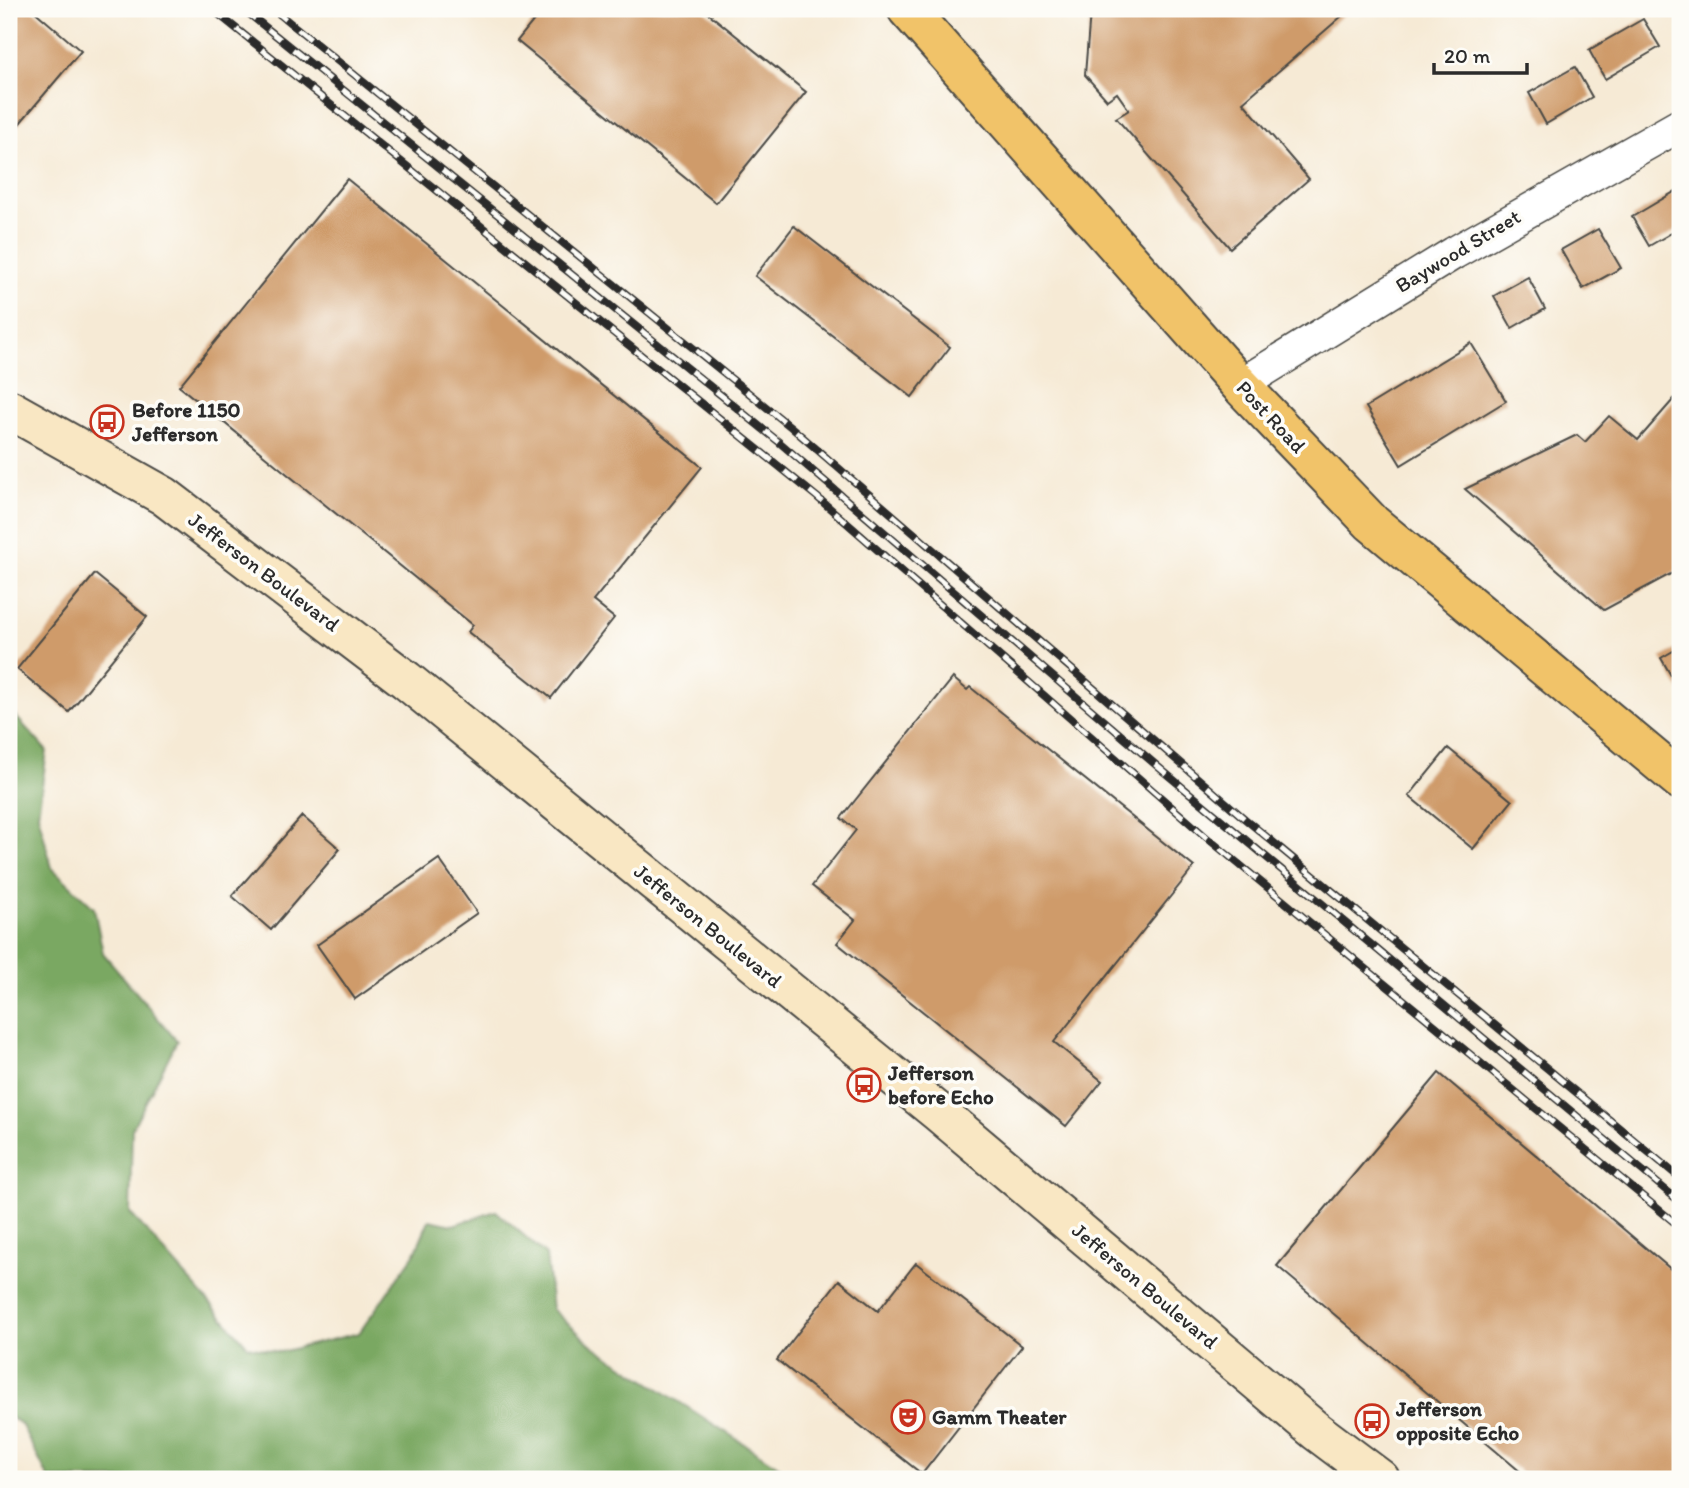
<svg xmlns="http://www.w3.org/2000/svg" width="1689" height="1488" font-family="Itim,sans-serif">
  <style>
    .forest { fill: #7aa862; stroke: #526a46; stroke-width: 2 }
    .building { fill: #cf9b6a }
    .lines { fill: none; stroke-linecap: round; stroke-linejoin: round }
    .street-casing { stroke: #494844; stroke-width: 35 }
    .secondary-casing { stroke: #494844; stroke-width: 42 }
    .primary-casing { stroke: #494844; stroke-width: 42 }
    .street { stroke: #fff; stroke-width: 32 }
    .secondary { stroke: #f9e7c3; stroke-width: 38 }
    .primary { stroke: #f1c369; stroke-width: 38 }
    .rail-casing { stroke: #2b2b2b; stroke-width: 8 }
    .rail { stroke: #fdfcf7; stroke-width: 5; stroke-dasharray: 16; stroke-linecap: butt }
    .labels { text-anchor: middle; stroke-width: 7; stroke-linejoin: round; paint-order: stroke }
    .street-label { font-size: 21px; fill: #2b2b2b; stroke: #fdfcf7 }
    .poi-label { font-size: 21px; font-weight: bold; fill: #2b2b2b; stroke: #fdfcf7; text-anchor: start }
  </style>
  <rect width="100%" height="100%" fill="#fdfcf7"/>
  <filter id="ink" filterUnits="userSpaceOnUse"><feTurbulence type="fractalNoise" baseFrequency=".0143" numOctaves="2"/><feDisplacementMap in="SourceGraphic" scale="14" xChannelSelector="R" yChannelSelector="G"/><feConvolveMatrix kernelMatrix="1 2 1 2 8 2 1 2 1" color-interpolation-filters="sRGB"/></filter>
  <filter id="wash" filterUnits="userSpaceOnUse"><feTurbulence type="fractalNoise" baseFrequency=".00686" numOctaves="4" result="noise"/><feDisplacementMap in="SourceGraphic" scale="28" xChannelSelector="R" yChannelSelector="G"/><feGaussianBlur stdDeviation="1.57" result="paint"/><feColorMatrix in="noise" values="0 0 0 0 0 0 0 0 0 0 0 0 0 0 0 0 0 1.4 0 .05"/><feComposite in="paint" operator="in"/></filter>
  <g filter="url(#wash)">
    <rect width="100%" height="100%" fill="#f6ead5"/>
    <!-- forest -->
    <path class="forest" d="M 9,709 L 47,751 L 38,814 L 52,868 L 94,908 L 103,953 L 177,1041 L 132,1129 L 130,1213 L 248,1346 L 280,1352 L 359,1333 L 415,1253 L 429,1220 L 453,1225 L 496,1211 L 546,1255 L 552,1309 L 593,1346 L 798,1479 L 49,1479 L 21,1424 L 9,1416 Z"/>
    <g id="blocks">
      <!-- building -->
      <path class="building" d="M 9,9 L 32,9 L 81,51 L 9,136 Z
        M 543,9 L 703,9 L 806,92 L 716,203 L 517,41 Z
        M 1094,9 L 1350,9 L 1243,102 L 1309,179 L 1230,248 L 1116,118 L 1129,110 L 1117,93 L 1107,100 L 1085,75 L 1090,12 Z
        M 1643,19 L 1660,47 L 1605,79 L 1589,50 Z
        M 1575,67 L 1592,97 L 1546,124 L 1529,93 Z
        M 347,179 L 702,467 L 593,601 L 614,618 L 551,698 L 468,632 L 473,625 L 179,386 Z
        M 1676,191 L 1680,198 L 1680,228 L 1649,246 L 1632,217 Z
        M 794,226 L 950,347 L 912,397 L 755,276 Z
        M 1598,229 L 1621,268 L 1583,289 L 1561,250 Z
        M 1528,277 L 1545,309 L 1512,328 L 1494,296 Z
        M 1471,343 L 1506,401 L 1401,465 L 1366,407 Z
        M 1680,392 L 1680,569 L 1604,610 L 1465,489 L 1577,435 L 1585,442 L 1609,416 L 1638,440 Z
        M 95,574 L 147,617 L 69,712 L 17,669 Z
        M 1680,647 L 1680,691 L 1661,658 Z
        M 953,678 L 967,690 L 970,687 L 1194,867 L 1054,1042 L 1102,1081 L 1066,1126 L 837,943 L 855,920 L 812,886 L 856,830 L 841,818 Z
        M 1448,748 L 1512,801 L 1473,849 L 1409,796 Z
        M 302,816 L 340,849 L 271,930 L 232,896 Z
        M 439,859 L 477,913 L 355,999 L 317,945 Z
        M 1439,1073 L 1680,1277 L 1680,1479 L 1529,1479 L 1277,1266 Z
        M 916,1263 L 1022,1346 L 922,1474 L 777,1360 L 839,1280 L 878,1311 Z"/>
    </g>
  </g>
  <g filter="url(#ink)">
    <use href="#blocks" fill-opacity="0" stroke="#494844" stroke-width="2"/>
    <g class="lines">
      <defs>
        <path id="street" d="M 1240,385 L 1454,253 L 1680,125"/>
        <path id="secondary" d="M 9,409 L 164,496 L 406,680 L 938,1112 L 1316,1431 L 1380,1479"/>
        <path id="primary" d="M 907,9 L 1240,385 L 1372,523 L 1680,780"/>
      </defs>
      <!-- street casing -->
      <use href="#street" class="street-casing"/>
      <!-- secondary casing -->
      <use href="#secondary" class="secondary-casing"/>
      <!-- primary casing -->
      <use href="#primary" class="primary-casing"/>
      <!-- street -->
      <use href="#street" class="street"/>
      <!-- secondary -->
      <use href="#secondary" class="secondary"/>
      <!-- primary -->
      <use href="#primary" class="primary"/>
      <defs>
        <path id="rail" d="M 212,9 L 817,497 L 1206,837 L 1680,1227
          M 243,9 L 779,442 L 1163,771 L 1680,1202
          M 273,9 L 791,427 L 1245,819 L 1680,1178"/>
      </defs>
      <!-- rail casing -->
      <use href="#rail" class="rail-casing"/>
      <!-- rail -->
      <use href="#rail" class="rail"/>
    </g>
  </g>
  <!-- icons -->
  <defs>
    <symbol id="bus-ring" viewBox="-11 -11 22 22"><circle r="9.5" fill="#fdfcf7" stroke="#c8321e" stroke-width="1.5"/><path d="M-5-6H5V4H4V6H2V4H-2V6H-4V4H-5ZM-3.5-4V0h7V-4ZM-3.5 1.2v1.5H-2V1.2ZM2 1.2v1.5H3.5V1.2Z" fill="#c8321e"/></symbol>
    <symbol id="theatre-ring" viewBox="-11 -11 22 22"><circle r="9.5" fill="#fdfcf7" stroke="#c8321e" stroke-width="1.5"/><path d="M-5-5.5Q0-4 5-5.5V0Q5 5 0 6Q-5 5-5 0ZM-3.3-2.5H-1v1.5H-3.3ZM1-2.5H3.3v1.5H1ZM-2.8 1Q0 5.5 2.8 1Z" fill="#c8321e"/></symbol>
  </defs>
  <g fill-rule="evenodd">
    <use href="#bus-ring" x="88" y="403" width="38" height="38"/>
    <use href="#bus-ring" x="845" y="1066" width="38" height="38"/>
    <use href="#theatre-ring" x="889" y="1398" width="38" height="38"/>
    <use href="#bus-ring" x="1353" y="1402" width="38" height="38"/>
  </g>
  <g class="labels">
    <!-- street labels -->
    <g class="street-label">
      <text transform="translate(1458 251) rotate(-31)" y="7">Baywood Street</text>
      <text transform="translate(1271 417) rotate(47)" y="7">Post Road</text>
      <text transform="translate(264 572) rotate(37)" y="7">Jefferson Boulevard</text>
      <text transform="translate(708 926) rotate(39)" y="7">Jefferson Boulevard</text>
      <text transform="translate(1145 1286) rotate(40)" y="7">Jefferson Boulevard</text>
    </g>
    <!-- poi labels -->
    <g class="poi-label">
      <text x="132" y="417">Before 1150<tspan x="132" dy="24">Jefferson</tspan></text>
      <text x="888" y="1080">Jefferson<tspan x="888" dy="24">before Echo</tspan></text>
      <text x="1396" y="1416">Jefferson<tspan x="1396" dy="24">opposite Echo</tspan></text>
      <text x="932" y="1424">Gamm Theater</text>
    </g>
  </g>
  <!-- margin -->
  <rect width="1689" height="1488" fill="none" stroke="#fdfcf7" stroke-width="35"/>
  <!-- scale -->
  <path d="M1434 63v10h93v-10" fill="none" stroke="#2b2b2b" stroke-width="3.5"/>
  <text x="1444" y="63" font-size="21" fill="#2b2b2b" stroke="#fdfcf7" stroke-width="5" paint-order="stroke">20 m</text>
</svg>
